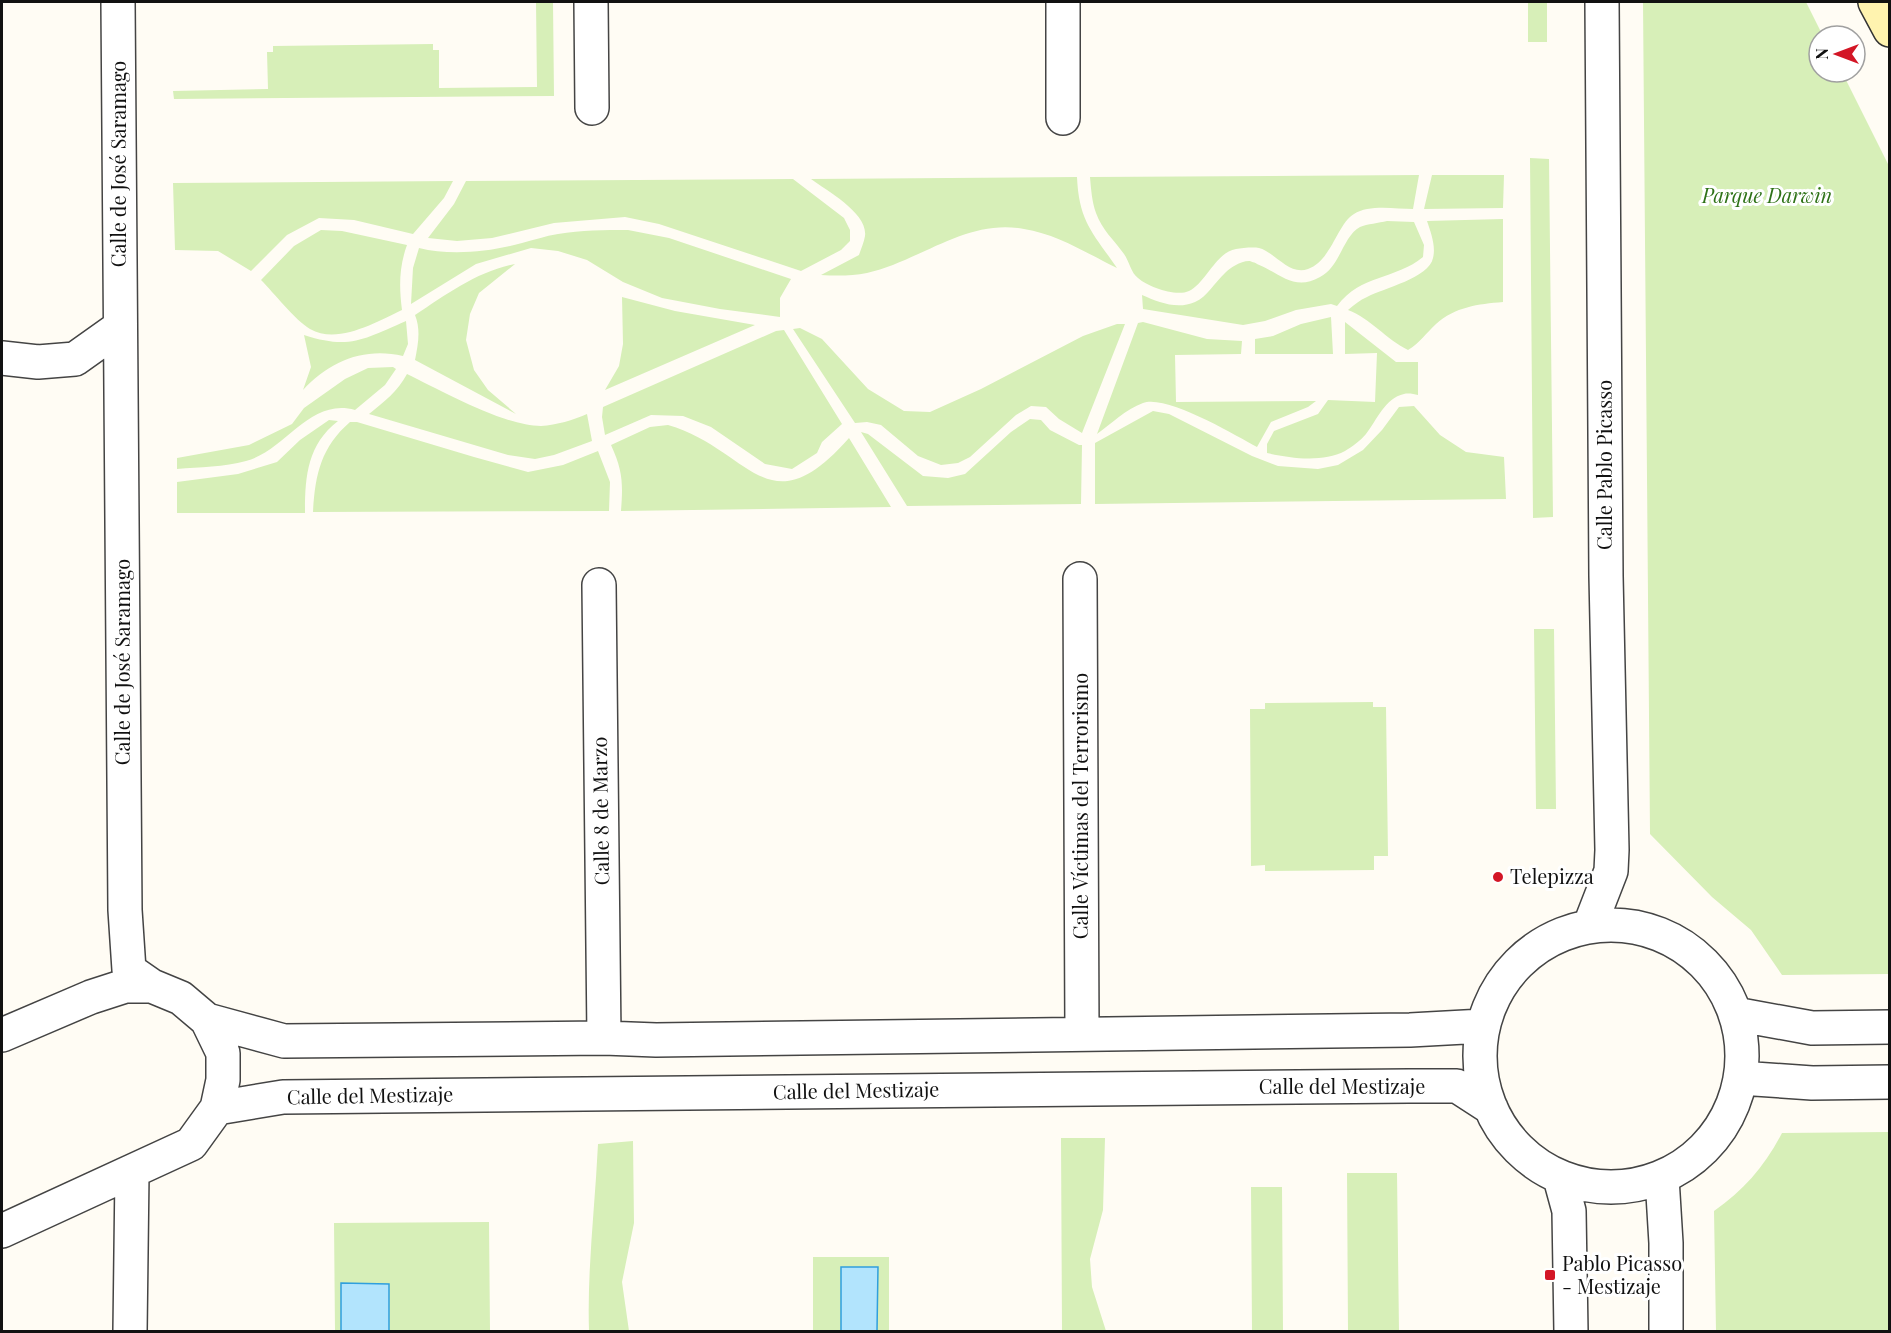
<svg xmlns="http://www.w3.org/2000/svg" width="1891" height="1333" font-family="'Playfair Display',serif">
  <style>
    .green { fill: #d7efb8 }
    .water { fill: #b2e4fd; stroke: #309fdd; stroke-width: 1.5 }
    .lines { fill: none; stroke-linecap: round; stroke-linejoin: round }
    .street-casing { stroke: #444; stroke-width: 36 }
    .secondary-casing { stroke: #333; stroke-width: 36 }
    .street { stroke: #fff; stroke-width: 33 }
    .secondary { stroke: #fff3af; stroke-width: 33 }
    .poi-dot { fill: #d31626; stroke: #fff; stroke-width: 2 }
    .labels { text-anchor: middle; stroke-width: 6; stroke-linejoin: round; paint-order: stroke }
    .street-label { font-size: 20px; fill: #111; stroke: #fff }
    .park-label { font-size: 20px; font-style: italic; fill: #2e7217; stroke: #fff }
    .poi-label { font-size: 20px; fill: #111; stroke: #fff; text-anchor: start }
  </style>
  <rect width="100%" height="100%" fill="#fffcf4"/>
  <!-- green -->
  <path class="green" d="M 536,2 L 553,2 L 554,96 L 174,99 L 173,91 L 268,89 L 267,52 L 273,52 L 273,46 L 433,44 L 433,50 L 439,50 L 439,88 L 537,87 Z
    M 1528,2 L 1547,2 L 1547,42 L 1528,42 Z
    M 1643,2 L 1806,2 L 1823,36 L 1819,36 L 1819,72 L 1842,72 L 1889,166 L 1889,974 L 1782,975 L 1751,930 L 1712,897 L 1650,834 Z
    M 1530,158 L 1549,159 L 1553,517 L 1533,518 Z
    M 1419,175 L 1413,209 C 1396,209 1369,204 1354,214 C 1337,224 1332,260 1308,269 C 1289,276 1275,252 1259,248 C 1253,247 1242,248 1236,249 C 1216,252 1206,283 1189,291 C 1176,297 1148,287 1138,278 C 1131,273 1129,261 1124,254 C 1114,240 1102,230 1096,213 C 1092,202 1091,189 1090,177 Z
    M 1432,175 L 1504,175 L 1503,208 L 1424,209 Z
    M 1077,177 C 1079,222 1093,233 1117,268 C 1088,254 1057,234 1024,229 C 967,218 920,261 867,273 C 852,276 836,276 821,275 L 859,255 C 861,249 864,242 865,236 C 868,213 827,191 811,179 Z
    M 793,179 L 844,218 L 850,230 L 850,241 L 841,250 L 801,271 L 659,224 L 625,217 L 554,223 L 492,238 L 457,241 L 428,238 L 454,204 L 466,181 Z
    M 453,181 L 444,198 L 413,234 L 354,220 L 319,218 L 287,235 L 251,271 L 218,251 L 175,250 L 173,183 Z
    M 1503,219 L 1503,302 C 1478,304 1455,307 1436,324 C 1426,333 1420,343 1408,350 C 1386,339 1371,319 1348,310 C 1354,305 1360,300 1367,297 C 1384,288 1429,278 1433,258 C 1436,246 1431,233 1427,221 Z
    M 1387,221 L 1414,222 L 1424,245 L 1423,257 C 1395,280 1361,274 1337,306 L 1331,304 L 1296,310 L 1265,321 L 1243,325 L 1143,309 L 1142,295 C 1158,302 1177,310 1195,302 C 1207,297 1215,282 1225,273 C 1230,268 1240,261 1249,261 C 1250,261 1256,263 1257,264 C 1280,273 1294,292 1320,277 C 1340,267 1343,236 1360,227 C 1367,224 1379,223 1387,221 Z
    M 321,230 L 342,231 L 407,245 C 399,267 399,287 402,310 C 376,322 338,345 310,329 C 295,320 274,293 261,280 L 294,246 Z
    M 628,230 L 669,238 L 791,279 L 780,298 L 780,317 L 720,309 L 662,298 L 623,282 L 587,260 L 558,251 L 531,248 L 476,264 L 411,304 L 413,268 L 419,248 C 450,256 491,252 522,243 C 534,240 545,236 558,234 C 581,230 605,230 628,230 Z
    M 515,264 L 479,293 L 470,314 L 466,340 L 474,370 L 488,390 L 516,414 L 415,360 C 418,345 421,330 415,315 C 447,294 478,271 515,264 Z
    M 622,297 L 675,311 L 755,325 L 605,390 L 619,366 L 623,344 Z
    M 1331,317 L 1333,354 L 1255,354 L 1255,339 L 1273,336 L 1301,324 Z
    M 406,321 L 408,344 L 403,356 C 364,347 330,361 303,390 L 311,367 L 304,335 C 350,350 364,339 406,321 Z
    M 1143,322 L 1207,339 L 1242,341 L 1241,354 L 1175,355 L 1176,402 L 1316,401 L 1308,407 L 1271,422 L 1257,447 C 1235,435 1166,394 1143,403 C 1126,409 1111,424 1097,434 L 1138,323 Z
    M 1345,322 L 1396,362 L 1418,362 L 1418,395 C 1414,394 1408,393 1404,394 C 1385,398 1377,420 1366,434 C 1361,440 1352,447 1345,451 C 1322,463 1290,458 1267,453 L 1267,444 L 1274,431 L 1318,414 L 1328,400 L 1375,402 L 1377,353 L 1345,354 Z
    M 1117,324 L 1125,324 L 1082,433 L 1059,419 L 1046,407 L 1031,406 L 1016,415 L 970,457 L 958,463 L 941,465 L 918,456 L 881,425 L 867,422 L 855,423 L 793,329 L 800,328 L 822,339 L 868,389 L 904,411 L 930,412 L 981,389 L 1083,336 Z
    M 784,330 L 842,424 L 822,442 L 817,453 L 792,469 L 765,464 L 711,427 L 683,416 L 651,415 L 605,435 L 602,417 L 603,407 L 776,331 Z
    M 393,367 L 396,369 L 385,385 L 355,410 C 310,397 285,451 246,461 C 224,467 200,467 177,469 L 177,458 L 249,445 L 292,424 L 304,408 L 345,379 L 368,368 Z
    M 407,374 C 442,391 504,426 541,426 C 557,425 573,420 587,414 L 592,441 L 554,455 L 535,459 L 508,455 L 369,414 C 384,402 398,391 407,374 Z
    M 1414,406 L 1440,435 L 1466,452 L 1504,457 L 1506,499 L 1095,504 L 1095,443 L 1153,411 L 1169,414 L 1252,456 L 1278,466 L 1318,469 L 1338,465 L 1363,450 L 1382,430 L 1399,407 Z
    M 1030,419 L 1041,420 L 1050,430 L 1079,445 L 1082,445 L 1081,504 L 907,506 L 861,432 L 868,434 L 923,476 L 948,478 L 965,474 L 1011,432 Z
    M 329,420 L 338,421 C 307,445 305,477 305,513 L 177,513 L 177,482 L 238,474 L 277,462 L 300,440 Z
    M 350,422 L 357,422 L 474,457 L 528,472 L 563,465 L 598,451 L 610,482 L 609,511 L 313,512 C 315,475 321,447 350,422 Z
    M 668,425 C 751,449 767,531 849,438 L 891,507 L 621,511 C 623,484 623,471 611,445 L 650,427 Z
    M 1534,629 L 1554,629 L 1556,809 L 1536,809 Z
    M 1373,702 L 1373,707 L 1386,707 L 1388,856 L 1374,856 L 1374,870 L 1265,871 L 1265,865 L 1251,866 L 1250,709 L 1265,709 L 1265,703 Z
    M 1889,1132 L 1889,1331 L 1716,1331 L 1714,1211 C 1744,1190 1765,1166 1782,1133 Z
    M 1105,1138 L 1103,1210 L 1090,1259 L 1092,1287 L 1106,1331 L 1062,1331 L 1061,1138 Z
    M 633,1141 L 634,1223 L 622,1282 L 629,1331 L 589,1331 C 587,1269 595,1207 598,1144 Z
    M 1347,1173 L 1397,1173 L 1399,1331 L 1348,1331 Z
    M 1251,1187 L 1282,1187 L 1283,1331 L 1252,1331 Z
    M 489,1222 L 490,1331 L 335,1331 L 334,1223 Z
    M 813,1257 L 889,1257 L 889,1331 L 813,1331 Z"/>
  <!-- water -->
  <path class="water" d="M 841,1267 L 878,1267 L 877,1331 L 841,1331 Z
    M 341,1283 L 389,1284 L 389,1331 L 341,1331 Z"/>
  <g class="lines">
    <defs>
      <path id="street" d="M 118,2 L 125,910 L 129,970 L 152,986
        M 591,2 L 592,108
        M 1063,118 L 1063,2
        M 2,358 L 38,362 L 75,359 L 120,327
        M 1080,579 L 1082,1034
        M 599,585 L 604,1038
        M 1590,925 L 1611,871 L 1612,850 L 1606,576 L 1602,2
        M1480 1056a131 131 0 1 1 262 0a131 131 0 1 1-262 0Z
        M 1735,1014 L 1812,1028 L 1890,1027
        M 207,1020 L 284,1041 L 604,1038 L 656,1040 L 1410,1030 L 1483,1026
        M 2,1035 L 91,997 L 125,986 L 152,986 L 181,998 L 207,1020 L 223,1053 L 223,1080 L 217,1108 L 191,1144 L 2,1231
        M 1740,1078 L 1812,1083 L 1890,1082
        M 217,1108 L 283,1097 L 1409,1086 L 1457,1086 L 1491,1108
        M 1560,1178 L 1569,1211 L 1571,1332
        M 1662,1178 L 1666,1243 L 1666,1332
        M 130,1332 L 132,1173"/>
      <path id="secondary" d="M 1875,2 L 1890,30"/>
    </defs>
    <!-- street casing -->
    <use href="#street" class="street-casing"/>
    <!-- secondary casing -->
    <use href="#secondary" class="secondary-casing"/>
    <!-- street -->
    <use href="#street" class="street"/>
    <!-- secondary -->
    <use href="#secondary" class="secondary"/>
  </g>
  <!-- markers -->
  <g class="poi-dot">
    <circle cx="1498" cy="877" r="6"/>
    <rect x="1544" y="1269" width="12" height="12" rx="3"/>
  </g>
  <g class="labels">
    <!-- street labels -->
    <g class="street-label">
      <text transform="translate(119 164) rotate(-90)" y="7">Calle de José Saramago</text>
      <text transform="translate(1605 465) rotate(-90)" y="7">Calle Pablo Picasso</text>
      <text transform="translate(123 662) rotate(-90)" y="7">Calle de José Saramago</text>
      <text transform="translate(1081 806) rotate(-90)" y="7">Calle Víctimas del Terrorismo</text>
      <text transform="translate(601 811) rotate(-91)" y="7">Calle 8 de Marzo</text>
      <text x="1342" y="1094">Calle del Mestizaje</text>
      <text transform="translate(856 1091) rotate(-1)" y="7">Calle del Mestizaje</text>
      <text transform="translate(370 1096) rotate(-1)" y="7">Calle del Mestizaje</text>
    </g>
    <!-- park labels -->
    <g class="park-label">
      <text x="1767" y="203">Parque Darwin</text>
    </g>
    <!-- poi labels -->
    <g class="poi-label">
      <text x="1510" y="884">Telepizza</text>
      <text x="1562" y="1271">Pablo Picasso<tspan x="1562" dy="23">- Mestizaje</tspan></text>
    </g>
  </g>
  <!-- border -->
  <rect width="1891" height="1333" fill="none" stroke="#111111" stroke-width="6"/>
  <!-- north arrow -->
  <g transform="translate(1837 54) rotate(270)"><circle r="28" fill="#ffffff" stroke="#a0a0a0" stroke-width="1.5"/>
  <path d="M0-4.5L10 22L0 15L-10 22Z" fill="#d31626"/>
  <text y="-9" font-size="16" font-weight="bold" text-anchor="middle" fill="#111111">N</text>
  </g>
</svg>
